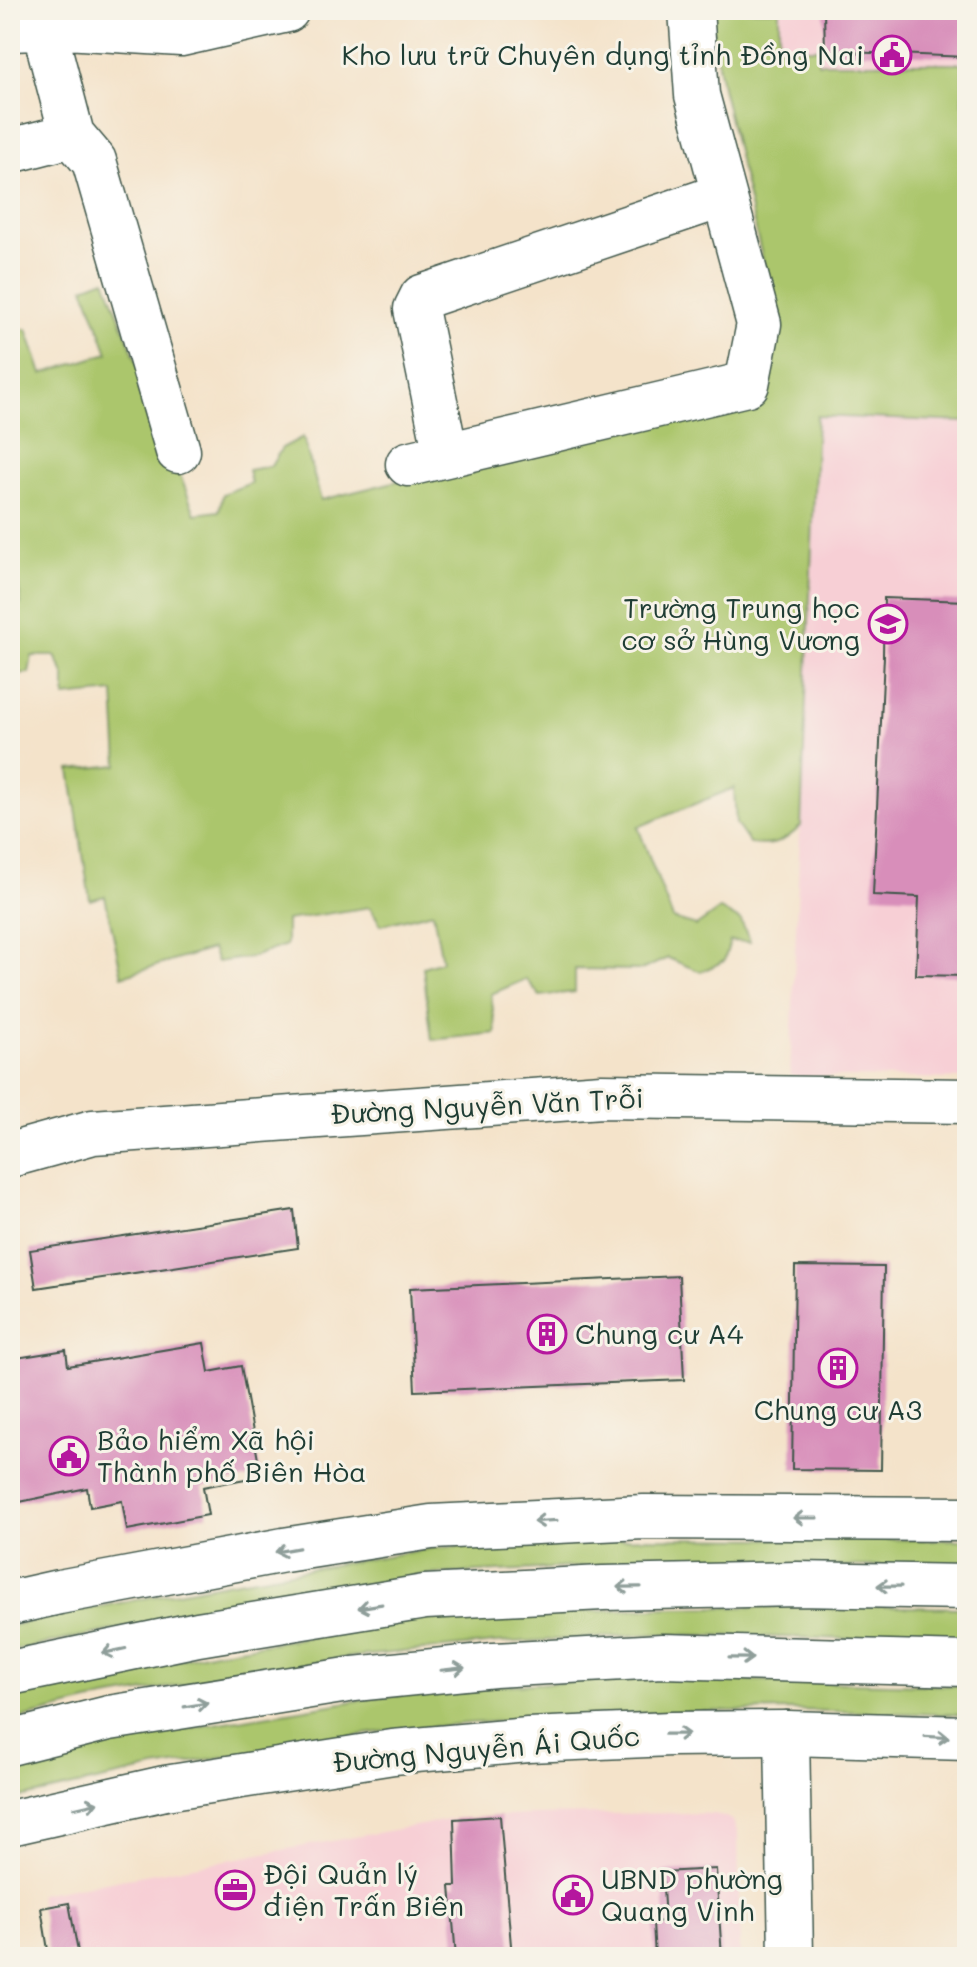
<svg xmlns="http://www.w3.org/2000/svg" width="977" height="1967" font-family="Mali,sans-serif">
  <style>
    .built { fill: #f7cfd5 }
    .green { fill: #abc66c; stroke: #658250; stroke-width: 2 }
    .building { fill: #d88eba }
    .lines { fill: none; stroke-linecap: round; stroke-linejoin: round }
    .minor-casing { stroke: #3f564a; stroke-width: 47 }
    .tertiary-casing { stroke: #3f564a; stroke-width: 47 }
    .primary-casing { stroke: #3f564a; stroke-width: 47 }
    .minor { stroke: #fff; stroke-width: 44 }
    .tertiary { stroke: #fff; stroke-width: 44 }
    .primary { stroke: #fff; stroke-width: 44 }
    .oneway { stroke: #8f9e9a }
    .labels { text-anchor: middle; stroke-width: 6; stroke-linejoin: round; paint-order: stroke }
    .poi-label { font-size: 28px; fill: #1f3d34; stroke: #f7f3e8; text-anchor: start }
    .street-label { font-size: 28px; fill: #1f3d34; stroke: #f7f3e8 }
  </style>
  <rect width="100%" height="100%" fill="#f7f3e8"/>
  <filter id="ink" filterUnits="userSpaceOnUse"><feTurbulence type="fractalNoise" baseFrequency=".0125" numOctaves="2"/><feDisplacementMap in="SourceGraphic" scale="16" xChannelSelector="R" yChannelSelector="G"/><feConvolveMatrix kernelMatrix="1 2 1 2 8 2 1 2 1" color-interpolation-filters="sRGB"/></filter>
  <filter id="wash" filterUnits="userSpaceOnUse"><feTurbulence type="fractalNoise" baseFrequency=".006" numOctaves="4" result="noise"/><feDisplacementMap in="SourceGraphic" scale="32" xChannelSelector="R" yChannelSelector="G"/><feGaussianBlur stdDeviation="1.8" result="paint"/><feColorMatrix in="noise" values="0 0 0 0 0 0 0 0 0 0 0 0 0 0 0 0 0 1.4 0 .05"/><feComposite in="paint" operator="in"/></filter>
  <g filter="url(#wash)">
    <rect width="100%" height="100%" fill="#f4e3ca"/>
    <!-- built -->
    <path class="built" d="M 779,10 L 967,10 L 967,104 L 963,104 L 963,63 L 818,63 L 779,48 Z
      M 817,416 L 967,422 L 967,1079 L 790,1076 Z
      M 681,1813 L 713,1814 L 724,1816 L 733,1821 L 738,1833 L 740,1957 L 49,1957 L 39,1894 L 454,1819 L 528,1815 Z"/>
    <!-- green -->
    <path class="green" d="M 709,10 L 779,10 L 779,48 L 818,48 L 818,63 L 963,63 L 963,104 L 967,104 L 967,422 L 817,416 L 801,826 C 783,843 774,847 750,844 L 736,824 L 734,788 L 638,827 L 673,919 L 696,926 L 720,909 L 741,921 L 750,942 L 730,941 L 724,961 L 701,972 L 668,958 L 641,970 L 575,969 L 575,992 L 540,996 L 526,979 L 491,994 L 496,1033 L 432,1040 L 423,967 L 442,961 L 433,912 L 381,925 L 370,907 L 286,920 L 286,945 L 252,957 L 217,962 L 212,949 L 122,976 L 105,896 L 90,900 L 70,770 L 118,765 L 114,692 L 65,697 L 65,676 L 55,656 L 32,656 L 29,673 L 10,674 L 10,607 L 21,604 L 18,584 L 10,584 L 10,330 L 27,329 L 42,374 L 108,353 L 84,287 L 105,279 L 195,514 L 219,511 L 223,494 L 251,483 L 248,470 L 271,466 L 282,448 L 303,437 L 321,500 L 757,392 L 776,316 L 722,87 Z
      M 643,1538 L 967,1540 L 967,1566 L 595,1566 L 421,1575 L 222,1608 L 10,1651 L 10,1626 L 61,1614 L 226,1583 L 434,1548 Z
      M 829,1606 L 967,1608 L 967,1642 L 658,1634 L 496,1643 L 350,1657 L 105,1698 L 10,1721 L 10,1695 L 15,1694 L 215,1652 L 425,1618 L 659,1608 Z
      M 655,1678 L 967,1686 L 967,1715 L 792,1710 L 676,1712 L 471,1723 L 385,1731 L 155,1768 L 10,1800 L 10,1767 L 111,1741 L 373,1698 L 492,1686 Z"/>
    <g id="blocks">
      <!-- building -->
      <path class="building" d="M 824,10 L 967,10 L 967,57 L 825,51 Z
        M 884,598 L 967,601 L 967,976 L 916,975 L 919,897 L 873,895 L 884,656 L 883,656 Z
        M 294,1210 L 298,1248 L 36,1288 L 30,1250 Z
        M 795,1266 L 884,1267 L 881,1470 L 792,1469 Z
        M 679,1276 L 684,1380 L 415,1391 L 410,1288 Z
        M 204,1343 L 209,1372 L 241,1366 L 261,1476 L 203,1487 L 208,1515 L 127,1530 L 122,1501 L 90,1507 L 87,1488 L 10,1504 L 10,1359 L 66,1350 L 68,1366 Z
        M 500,1816 L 512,1957 L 456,1957 L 450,1886 L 456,1886 L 454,1819 Z
        M 716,1869 L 722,1957 L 655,1957 L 653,1922 L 665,1921 L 662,1872 Z
        M 69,1903 L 78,1952 L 49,1956 L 41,1908 Z"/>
    </g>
  </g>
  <g filter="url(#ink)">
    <use href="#blocks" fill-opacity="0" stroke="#3f564a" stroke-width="2"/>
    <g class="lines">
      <defs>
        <path id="minor" d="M 44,28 L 72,135 L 94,161 L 178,451
          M 10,29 L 65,27 L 181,34 L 287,10
          M 10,151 L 72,135
          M 446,455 L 416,309 L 422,297 L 724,195
          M 408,464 L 747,384 L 759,324 L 697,95 L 691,10
          M 787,1733 L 791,1957"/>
        <path id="tertiary" d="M 10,1155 L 93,1132 L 602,1096 L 967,1101"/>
        <path id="primary" d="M 10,1603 L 59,1592 L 284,1550 L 431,1527 L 644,1517 L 967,1519
          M 10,1673 L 198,1634 L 425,1597 L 603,1588 L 797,1584 L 967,1587
          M 10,1743 L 109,1718 L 354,1679 L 494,1665 L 662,1656 L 967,1664
          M 10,1823 L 165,1788 L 393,1752 L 528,1740 L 671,1734 L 787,1733 L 967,1738"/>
      </defs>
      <!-- minor casing -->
      <use href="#minor" class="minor-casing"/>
      <!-- tertiary casing -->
      <use href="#tertiary" class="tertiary-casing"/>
      <!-- primary casing -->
      <use href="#primary" class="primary-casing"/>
      <!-- minor -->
      <use href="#minor" class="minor"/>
      <!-- tertiary -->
      <use href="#tertiary" class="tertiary"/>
      <!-- primary -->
      <use href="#primary" class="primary"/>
    </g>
    <!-- one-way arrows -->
    <defs><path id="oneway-shaft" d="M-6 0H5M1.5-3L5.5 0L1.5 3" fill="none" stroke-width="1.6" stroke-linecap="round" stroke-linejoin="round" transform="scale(2)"/></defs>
    <g class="oneway">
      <use href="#oneway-shaft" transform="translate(805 1518) rotate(-180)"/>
      <use href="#oneway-shaft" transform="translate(545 1521) rotate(177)"/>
      <use href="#oneway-shaft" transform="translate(287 1550) rotate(170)"/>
      <use href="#oneway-shaft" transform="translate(889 1586) rotate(-179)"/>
      <use href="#oneway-shaft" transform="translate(629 1587) rotate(179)"/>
      <use href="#oneway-shaft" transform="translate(370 1606) rotate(171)"/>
      <use href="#oneway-shaft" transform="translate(114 1651) rotate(168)"/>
      <use href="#oneway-shaft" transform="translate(741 1658) rotate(1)"/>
      <use href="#oneway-shaft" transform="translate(453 1669) rotate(-6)"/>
      <use href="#oneway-shaft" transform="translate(196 1705) rotate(-9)"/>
      <use href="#oneway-shaft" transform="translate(677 1734) rotate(-1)"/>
      <use href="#oneway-shaft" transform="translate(937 1737) rotate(3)"/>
      <use href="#oneway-shaft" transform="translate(86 1805) rotate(-13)"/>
    </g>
  </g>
  <!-- icons -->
  <defs>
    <symbol id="civic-ring" viewBox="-11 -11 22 22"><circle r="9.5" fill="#f7f3e8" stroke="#b5179e" stroke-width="1.5"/><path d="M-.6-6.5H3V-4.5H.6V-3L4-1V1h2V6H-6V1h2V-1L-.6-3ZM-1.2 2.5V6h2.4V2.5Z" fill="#b5179e"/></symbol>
    <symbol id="school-ring" viewBox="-11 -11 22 22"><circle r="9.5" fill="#f7f3e8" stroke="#b5179e" stroke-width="1.5"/><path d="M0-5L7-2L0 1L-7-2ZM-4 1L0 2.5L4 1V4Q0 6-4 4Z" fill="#b5179e"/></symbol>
    <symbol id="building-ring" viewBox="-11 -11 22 22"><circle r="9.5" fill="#f7f3e8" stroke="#b5179e" stroke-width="1.5"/><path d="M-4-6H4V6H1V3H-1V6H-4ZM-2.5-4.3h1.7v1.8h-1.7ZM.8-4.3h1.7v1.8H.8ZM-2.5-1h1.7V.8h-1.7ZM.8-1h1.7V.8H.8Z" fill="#b5179e"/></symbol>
    <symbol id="office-ring" viewBox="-11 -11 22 22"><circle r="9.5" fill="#f7f3e8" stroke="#b5179e" stroke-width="1.5"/><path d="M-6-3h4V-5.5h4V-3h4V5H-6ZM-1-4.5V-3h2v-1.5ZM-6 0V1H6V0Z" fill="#b5179e"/></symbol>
  </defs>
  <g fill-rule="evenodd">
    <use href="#civic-ring" x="870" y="33" width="44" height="44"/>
    <use href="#school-ring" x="866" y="602" width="44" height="44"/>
    <use href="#building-ring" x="525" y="1312" width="44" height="44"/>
    <use href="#building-ring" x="816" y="1346" width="44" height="44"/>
    <use href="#civic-ring" x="47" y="1434" width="44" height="44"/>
    <use href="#office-ring" x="213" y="1868" width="44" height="44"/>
    <use href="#civic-ring" x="551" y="1873" width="44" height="44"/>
  </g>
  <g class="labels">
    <!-- poi labels -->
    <g class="poi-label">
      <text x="864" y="65" text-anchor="end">Kho lưu trữ Chuyên dụng tỉnh Đồng Nai</text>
      <text x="860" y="618" text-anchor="end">Trường Trung học<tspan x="860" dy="32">cơ sở Hùng Vương</tspan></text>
      <text x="575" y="1344">Chung cư A4</text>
      <text x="838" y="1420" text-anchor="middle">Chung cư A3</text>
      <text x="97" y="1450">Bảo hiểm Xã hội<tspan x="97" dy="32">Thành phố Biên Hòa</tspan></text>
      <text x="263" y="1884">Đội Quản lý<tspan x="263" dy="32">điện Trấn Biên</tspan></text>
      <text x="601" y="1889">UBND phường<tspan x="601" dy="32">Quang Vinh</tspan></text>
    </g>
    <!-- street labels -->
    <g class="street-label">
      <text transform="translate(487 1106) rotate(-3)" y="10">Đường Nguyễn Văn Trỗi</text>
      <text transform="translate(486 1749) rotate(-5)" y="10">Đường Nguyễn Ái Quốc</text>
    </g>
  </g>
  <!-- margin -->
  <rect width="977" height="1967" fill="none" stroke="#f7f3e8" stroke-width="40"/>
</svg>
